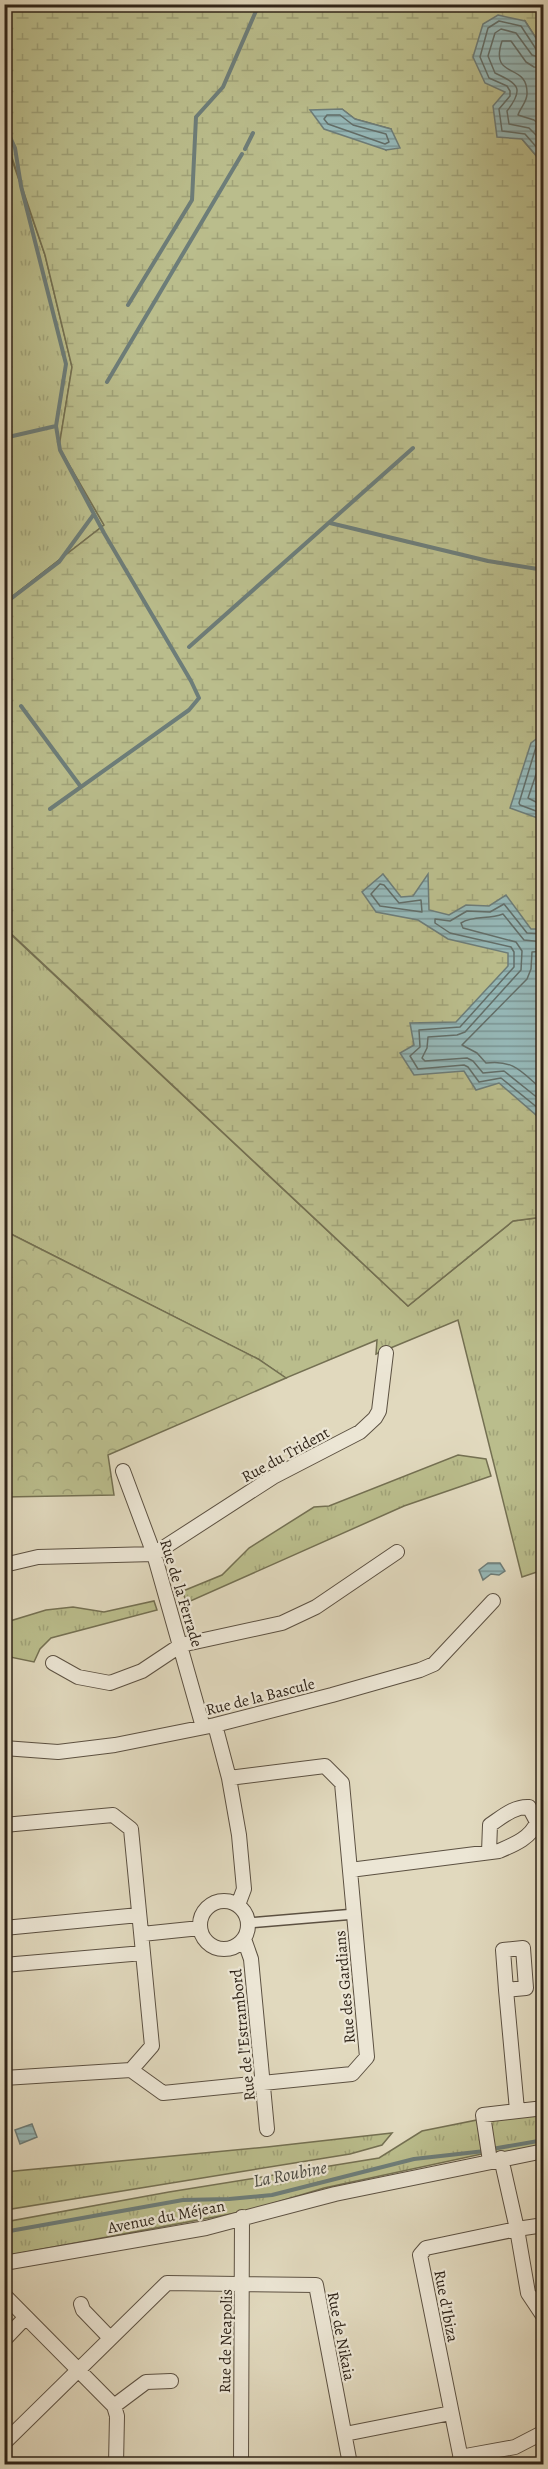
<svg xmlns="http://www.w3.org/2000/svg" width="548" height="2469" font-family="Alegreya,serif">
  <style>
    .grass { fill: url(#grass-tufts); stroke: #747052; stroke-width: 1.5 }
    .forest { fill: url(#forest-crowns); stroke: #747052; stroke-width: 1.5 }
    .wetland { fill: url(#wetland-marsh); stroke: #747052; stroke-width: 1.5; fill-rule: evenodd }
    .water { fill: url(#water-rules); stroke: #6d7d79; stroke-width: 1.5 }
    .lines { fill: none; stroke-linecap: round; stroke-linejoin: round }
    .shore { stroke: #626e69; stroke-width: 1.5 }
    .stream { stroke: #6d7d79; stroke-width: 4 }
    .pedestrian-casing { stroke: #5c5142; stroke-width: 12 }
    .minor-casing { stroke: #5c5142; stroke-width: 16 }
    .pedestrian { stroke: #ece6d5; stroke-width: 9 }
    .minor { stroke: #ece6d5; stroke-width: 14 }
    .labels { text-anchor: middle; stroke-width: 4.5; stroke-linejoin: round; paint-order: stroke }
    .street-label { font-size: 16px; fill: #2f2419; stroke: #ece6d5 }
    .water-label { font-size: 18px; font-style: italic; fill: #494941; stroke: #ece6d5 }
  </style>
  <defs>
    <pattern id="grass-tufts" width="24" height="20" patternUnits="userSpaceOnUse" patternTransform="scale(1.5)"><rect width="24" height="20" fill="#babd8c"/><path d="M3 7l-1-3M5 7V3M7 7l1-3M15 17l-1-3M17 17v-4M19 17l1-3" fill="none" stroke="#a0a278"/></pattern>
    <pattern id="forest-crowns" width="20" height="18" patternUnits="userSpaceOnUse" patternTransform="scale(1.5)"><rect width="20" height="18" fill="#babd8c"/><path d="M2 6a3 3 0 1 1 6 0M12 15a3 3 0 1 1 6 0" fill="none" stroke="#a0a278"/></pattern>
    <pattern id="wetland-marsh" width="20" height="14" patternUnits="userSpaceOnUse" patternTransform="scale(1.5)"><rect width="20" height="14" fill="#babd8c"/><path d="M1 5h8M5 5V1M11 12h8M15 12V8" fill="none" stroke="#a0a278"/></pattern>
    <pattern id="water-rules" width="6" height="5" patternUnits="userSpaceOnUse" patternTransform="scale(1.5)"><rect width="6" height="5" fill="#96b9b9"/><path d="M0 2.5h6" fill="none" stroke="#7b9696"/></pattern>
  </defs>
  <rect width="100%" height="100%" fill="#e1d9be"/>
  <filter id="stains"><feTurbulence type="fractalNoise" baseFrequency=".00333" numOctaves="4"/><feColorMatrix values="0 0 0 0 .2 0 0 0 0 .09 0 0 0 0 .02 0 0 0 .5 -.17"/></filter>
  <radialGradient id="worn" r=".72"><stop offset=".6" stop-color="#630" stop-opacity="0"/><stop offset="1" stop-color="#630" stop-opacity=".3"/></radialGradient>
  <!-- grass -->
  <path class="grass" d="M 4,137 L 45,255 L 72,367 L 59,447 L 104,525 L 5,602 Z
    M 4,928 L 408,1306 L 513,1221 L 543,1217 L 543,1570 L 522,1577 L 458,1320 L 376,1354 L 377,1340 L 286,1378 L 258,1359 L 5,1231 Z
    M 458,1455 L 486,1459 L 491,1476 L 404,1506 L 186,1603 L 183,1591 L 222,1575 L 249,1548 L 314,1507 L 329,1506 Z
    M 154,1601 L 157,1610 L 51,1638 L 40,1649 L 34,1662 L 5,1656 L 5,1626 L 10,1621 L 46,1610 L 73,1607 L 104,1612 Z
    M 543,2113 L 543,2148 L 495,2153 L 489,2119 Z
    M 477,2120 L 482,2154 L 324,2188 L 247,2211 L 5,2256 L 5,2222 L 169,2192 L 379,2158 L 422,2131 Z
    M 392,2133 L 382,2145 L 350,2154 L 5,2210 L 5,2172 L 267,2147 Z"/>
  <!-- forest -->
  <path class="forest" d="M 5,1231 L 258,1359 L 286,1378 L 108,1455 L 114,1495 L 5,1497 Z"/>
  <!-- wetland -->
  <path class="wetland" d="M 4,5 L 543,5 L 543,49 L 525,21 L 505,92 L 522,139 L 539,159 L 543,152 L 543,1217 L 513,1221 L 408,1306 L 5,928 L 5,602 L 104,525 L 59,447 L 72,367 L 45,255 L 5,137 ZM 342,109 L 355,119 L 391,129 L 386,150 Z"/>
  <!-- water -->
  <path class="water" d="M 498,15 L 525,21 L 543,49 L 544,152 L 539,159 L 522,139 L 497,137 L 493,106 L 505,92 L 485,83 L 473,57 L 483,24 Z
    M 342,109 L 355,119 L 391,129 L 400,148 L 386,150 L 324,129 L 310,110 Z
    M 543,734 L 543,820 L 510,808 L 531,743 Z
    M 383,874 L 401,897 L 413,896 L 428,874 L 429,910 L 449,915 L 466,905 L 489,906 L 506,895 L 531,929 L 543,929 L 543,1121 L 499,1083 L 476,1090 L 464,1071 L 414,1075 L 400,1053 L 414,1045 L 410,1023 L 456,1022 L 508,966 L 508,953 L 448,939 L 418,920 L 376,912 L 362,892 Z
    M 488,1563 L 500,1563 L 505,1571 L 499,1575 L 491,1574 L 483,1580 L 479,1570 Z
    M 32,2124 L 37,2137 L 20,2144 L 15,2130 Z"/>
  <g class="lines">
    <!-- shore -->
    <path class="shore" d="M 544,52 L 536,49 L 521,26 L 499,21 L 488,28 L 480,57 L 489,78 L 507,86 L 510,91 L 510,96 L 499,109 L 502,131 L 525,134 L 539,150 L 544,151
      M 544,59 L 532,55 L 516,33 L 501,29 L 495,33 L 488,56 L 495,73 C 518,84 525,88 507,111 L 509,124 L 529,128 L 544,143
      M 544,68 L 534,67 L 526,62 L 511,41 L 502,41 C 489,81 528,61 527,94 C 527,102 520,108 518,115 L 534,120 L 544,129
      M 327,115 L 340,115 L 353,125 L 386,134 L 389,142 L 385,144 L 328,124 L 324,119 Z
      M 544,741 L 536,747 L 519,803 L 520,805 L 544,814
      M 544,751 L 528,798 L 544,806
      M 380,884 L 384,885 L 399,903 L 421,900 L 422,912 L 380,906 L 371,894 Z
      M 544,934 L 527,933 L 504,904 L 490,912 L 467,911 L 450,921 L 435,919 L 435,923 L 450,933 L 511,947 L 514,952 L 514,967 L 460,1027 L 419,1030 L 420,1047 L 410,1056 L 418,1069 L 464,1065 L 468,1067 L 479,1082 L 501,1078 L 544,1113
      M 544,942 L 524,940 L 503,914 C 488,920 474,915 461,923 L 463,928 L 516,942 L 522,951 L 521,970 L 465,1032 L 457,1035 L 428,1037 L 427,1048 L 422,1058 L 425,1061 L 467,1058 L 473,1061 L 483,1073 L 504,1071 L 544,1103
      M 544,951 L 532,952 L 531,969 L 527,979 L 462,1045 L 477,1053 L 486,1063 C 515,1059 523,1074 544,1091"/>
    <!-- stream -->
    <path class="stream" d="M 4,124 L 15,148 L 21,186 L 66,364 L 56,426 L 60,450 L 104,533 L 191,681 L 199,698 L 189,710 L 50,809
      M 245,149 L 253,133
      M 128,305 L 192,200 L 196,117 L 223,87 L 259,4
      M 107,382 L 242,154
      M 4,438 L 56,426
      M 330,523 L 488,561 L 544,570
      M 4,604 L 59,562 L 94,514
      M 189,647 L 413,448
      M 21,706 L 81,787
      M 492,2149 L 544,2140
      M 4,2232 L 183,2200 L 229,2199 L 272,2195 L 414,2159 L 485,2151"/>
    <defs>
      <path id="pedestrian" d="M 248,1923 L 355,1914"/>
      <path id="minor" d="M 123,1471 L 154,1554 L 203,1727
        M 4,1565 L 38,1557 L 154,1554 L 273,1477 L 360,1432 L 375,1418 L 379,1411 L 386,1353
        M 53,1663 L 78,1677 L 110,1683 L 142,1671 L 181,1645 L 282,1623 L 316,1607 L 397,1552
        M 215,1725 L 229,1778 L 239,1835 L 244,1889 L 238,1905
        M 4,1748 L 58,1752 L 115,1745 L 215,1725 L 332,1695 L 420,1670 L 434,1664 L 493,1601
        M 4,1825 L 113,1815 L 131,1829 L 152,2046 L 131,2070 L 4,2078
        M 350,1870 L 499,1851 C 513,1845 531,1838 537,1822 L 529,1807 C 514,1806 502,1817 490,1825 L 489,1852
        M200 1925a24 24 0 1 1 48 0a24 24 0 1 1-48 0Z
        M 4,1928 L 139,1915
        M 142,1934 L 200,1928
        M 244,1939 L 251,1959 L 267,2129
        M 4,1965 L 143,1953
        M 506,1990 L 503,1950 L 523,1948 L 526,1988 L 506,1990 L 517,2110
        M 131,2070 L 163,2093 L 352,2074 L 367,2057 L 342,1783 L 325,1766 L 229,1778
        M 490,2161 L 483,2115 L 544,2108
        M 544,2225 L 517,2229 L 528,2293 L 544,2317
        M 4,2263 L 206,2228 L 335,2194 L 544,2151
        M 4,2295 L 114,2406 L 117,2416 L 116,2464
        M 81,2304 L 83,2310 L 110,2338
        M 4,2340 L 25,2318
        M 114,2406 L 146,2382 L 171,2381
        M 345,2434 L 451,2413
        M 4,2443 L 167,2283 L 316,2285 L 350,2464
        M 460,2457 L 515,2447 L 544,2432
        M 4,2464 L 5,2464
        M 241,2464 L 242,2217
        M 462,2464 L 420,2255 L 426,2248 L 517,2229 L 501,2158"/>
    </defs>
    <!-- pedestrian casing -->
    <use href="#pedestrian" class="pedestrian-casing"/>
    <!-- minor casing -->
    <use href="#minor" class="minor-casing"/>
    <!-- pedestrian -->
    <use href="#pedestrian" class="pedestrian"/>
    <!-- minor -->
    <use href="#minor" class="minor"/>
  </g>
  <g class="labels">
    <!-- street labels -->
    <g class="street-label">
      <text transform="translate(285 1454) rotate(-29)" y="6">Rue du Trident</text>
      <text transform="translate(182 1593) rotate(73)" y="6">Rue de la Ferrade</text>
      <text transform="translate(260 1696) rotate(-14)" y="6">Rue de la Bascule</text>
      <text transform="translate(344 1987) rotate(-95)" y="6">Rue des Gardians</text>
      <text transform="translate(242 2035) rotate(-96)" y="6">Rue de l'Estrambord</text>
      <text transform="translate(166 2216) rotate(-11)" y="6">Avenue du Méjean</text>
      <text transform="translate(447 2306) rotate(79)" y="6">Rue d'Ibiza</text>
      <text transform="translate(342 2336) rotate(79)" y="6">Rue de Nikaia</text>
      <text transform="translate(225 2341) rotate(-89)" y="6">Rue de Neapolis</text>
    </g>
    <!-- water labels -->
    <g class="water-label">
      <text transform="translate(290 2174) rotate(-11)" y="6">La Roubine</text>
    </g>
  </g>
  <!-- margin -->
  <rect width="548" height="2469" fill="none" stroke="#e1d9be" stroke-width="24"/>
  <rect x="6" y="6" width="536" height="2457" fill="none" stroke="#2f2419" stroke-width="3"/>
  <rect x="12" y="12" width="524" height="2445" fill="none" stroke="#2f2419" stroke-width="1.5"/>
  <rect width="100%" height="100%" filter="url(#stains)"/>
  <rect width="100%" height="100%" fill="url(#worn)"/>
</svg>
